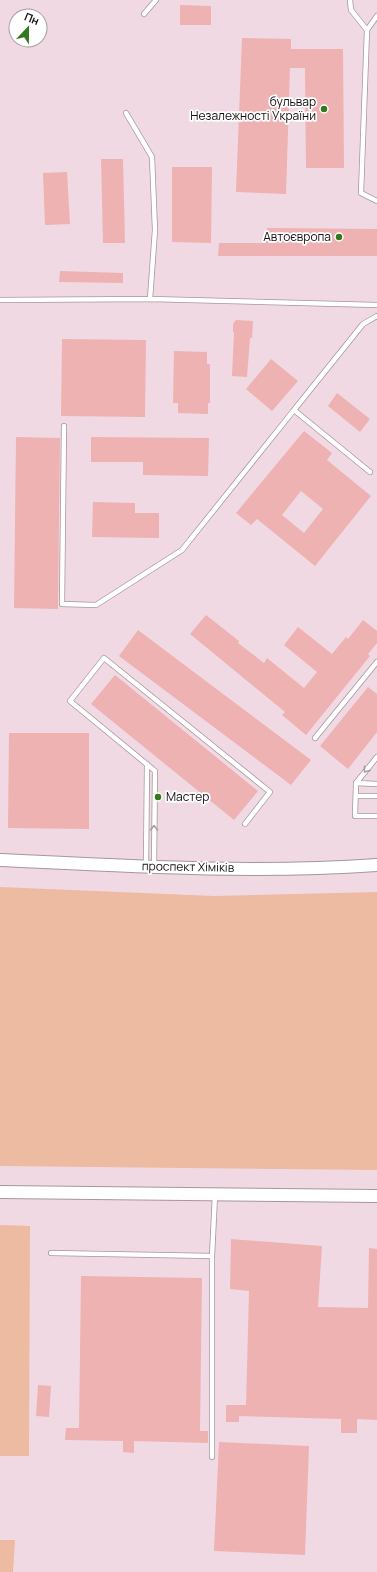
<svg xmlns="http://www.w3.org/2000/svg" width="377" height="1572" font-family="Manrope,sans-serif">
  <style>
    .built { fill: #f1d9e3; fill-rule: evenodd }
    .green { fill: #ecbba1 }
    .building { fill: #edb2b1; fill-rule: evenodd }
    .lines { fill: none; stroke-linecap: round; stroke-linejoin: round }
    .service-casing { stroke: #a5969d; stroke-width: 6 }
    .tertiary-casing { stroke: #a5969d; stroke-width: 14 }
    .service { stroke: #fff; stroke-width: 4.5 }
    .tertiary { stroke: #fff; stroke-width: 12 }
    .oneway { stroke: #a19fa0 }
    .poi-dot { fill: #32791e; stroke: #fff; stroke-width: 1.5 }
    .labels { text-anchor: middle; stroke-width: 3.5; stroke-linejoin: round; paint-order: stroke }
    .poi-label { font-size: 12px; fill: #151012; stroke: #fff; text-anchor: end }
    .street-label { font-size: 12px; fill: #151012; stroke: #fff }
  </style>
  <rect width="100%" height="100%" fill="#f7e7ee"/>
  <!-- built -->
  <path class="built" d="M 0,0 L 377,0 L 377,1572 L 0,1572 ZM 16,16 L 40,16 L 40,40 L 16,40 Z"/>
  <!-- green -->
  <path class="green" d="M 0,887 L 214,896 L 377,892 L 377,1170 L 0,1166 Z
    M 0,1225 L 30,1226 L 29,1456 L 0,1456 Z
    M 0,1540 L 15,1540 L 13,1572 L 0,1572 Z"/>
  <!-- building -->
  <path class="building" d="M 180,5 L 211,6 L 211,25 L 180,25 Z
    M 242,38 L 291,39 L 291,49 L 343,49 L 344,168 L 306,168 L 305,68 L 290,68 L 286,194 L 236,192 Z
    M 101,159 L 123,159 L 125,243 L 103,243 Z
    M 172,167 L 212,167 L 211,243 L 172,242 Z
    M 67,172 L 70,224 L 45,225 L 43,173 Z
    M 267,228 L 377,229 L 377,256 L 218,256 L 219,243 L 266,243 Z
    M 60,271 L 123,273 L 123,283 L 59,282 Z
    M 236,320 L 253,321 L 252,338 L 250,338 L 247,377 L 232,376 L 234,333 L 233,332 L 233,324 Z
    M 62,339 L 146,340 L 145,417 L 61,416 Z
    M 174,351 L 207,352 L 207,364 L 210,364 L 210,403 L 208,403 L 208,414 L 178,413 L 178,403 L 173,403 Z
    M 271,359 L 298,381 L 272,411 L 246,389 Z
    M 337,393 L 370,419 L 360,432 L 328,406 Z
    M 304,431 L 332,453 L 327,460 L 371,496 L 315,566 L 257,519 L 251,525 L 236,513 ZM 301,491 L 323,509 L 304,533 L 282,515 Z
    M 16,437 L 60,438 L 58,609 L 14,608 Z
    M 91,437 L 209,438 L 208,476 L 143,475 L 143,462 L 91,462 Z
    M 93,502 L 135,503 L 135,513 L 159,513 L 159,538 L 92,537 Z
    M 206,615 L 239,641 L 238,643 L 264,663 L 267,658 L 304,688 L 317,672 L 284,645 L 298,627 L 332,654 L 346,637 L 348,639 L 363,620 L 377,631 L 377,643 L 368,654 L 370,656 L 306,735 L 282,715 L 285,712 L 190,634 Z
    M 138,630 L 311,760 L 291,785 L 119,656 Z
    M 115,675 L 258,791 L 234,820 L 91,704 Z
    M 368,687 L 377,694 L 377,732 L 348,769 L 320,746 Z
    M 9,733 L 89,733 L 89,829 L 8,828 Z
    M 231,1239 L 322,1246 L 318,1307 L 368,1308 L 369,1248 L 377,1249 L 377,1420 L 357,1419 L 357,1433 L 341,1433 L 341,1419 L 239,1416 L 239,1422 L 226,1422 L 226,1405 L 246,1405 L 249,1291 L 230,1289 Z
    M 81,1276 L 202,1278 L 200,1431 L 208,1431 L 208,1443 L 134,1441 L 134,1453 L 123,1452 L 123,1441 L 65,1440 L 66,1428 L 79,1428 Z
    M 38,1385 L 51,1386 L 49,1417 L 36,1416 Z
    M 219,1442 L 309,1446 L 305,1555 L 214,1551 Z"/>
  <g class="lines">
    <defs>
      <path id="service" d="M 350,0 L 351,10 L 367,30 L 361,193 L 377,201
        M 144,14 L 156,0
        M 367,30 L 377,16
        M 126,113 L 152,157 L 155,230 L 150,299
        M 0,300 L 150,299 L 377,305
        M 64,426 L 62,604 L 96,605 L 182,550 L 294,410
        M 370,472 L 294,410 L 363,324 L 377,316
        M 315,738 L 377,662
        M 377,757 L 356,783 L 355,816 L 377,816
        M 356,783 L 377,784
        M 356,796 L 377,796
        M 146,866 L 147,764
        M 154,867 L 155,771 L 70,701 L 104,658 L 270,792 L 245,824
        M 51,1253 L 212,1256 L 215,1195
        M 212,1457 L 212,1256"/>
      <path id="tertiary" d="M 0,860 C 125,866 252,874 377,865
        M 0,1192 L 377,1196"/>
    </defs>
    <!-- service casing -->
    <use href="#service" class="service-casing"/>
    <!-- tertiary casing -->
    <use href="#tertiary" class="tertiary-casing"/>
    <!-- service -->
    <use href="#service" class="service"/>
    <!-- tertiary -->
    <use href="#tertiary" class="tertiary"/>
  </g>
  <!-- one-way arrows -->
  <defs><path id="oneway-chevron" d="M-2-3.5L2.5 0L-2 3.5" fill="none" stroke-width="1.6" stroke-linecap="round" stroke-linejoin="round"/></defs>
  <g class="oneway">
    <use href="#oneway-chevron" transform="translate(366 770) rotate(128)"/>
    <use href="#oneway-chevron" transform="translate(154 828) rotate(-89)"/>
  </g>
  <!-- markers -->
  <g class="poi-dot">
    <circle cx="324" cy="109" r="4"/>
    <circle cx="339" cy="237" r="4"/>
    <circle cx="158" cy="797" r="4"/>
  </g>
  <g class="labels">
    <!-- poi labels -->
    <g class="poi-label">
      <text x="316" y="106">бульвар<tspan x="316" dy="14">Незалежності України</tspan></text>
      <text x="331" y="241">Автоєвропа</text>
      <text x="166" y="801" text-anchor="start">Мастер</text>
    </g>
    <!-- street labels -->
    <g class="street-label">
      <text transform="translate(188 867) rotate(1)" y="4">проспект Хіміків</text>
    </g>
  </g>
  <!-- north arrow -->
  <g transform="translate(28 28) rotate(22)"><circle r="19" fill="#ffffff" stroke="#a19fa0"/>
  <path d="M0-3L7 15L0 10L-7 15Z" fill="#32791e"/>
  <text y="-6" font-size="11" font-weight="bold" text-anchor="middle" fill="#151012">Пн</text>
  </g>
</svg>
